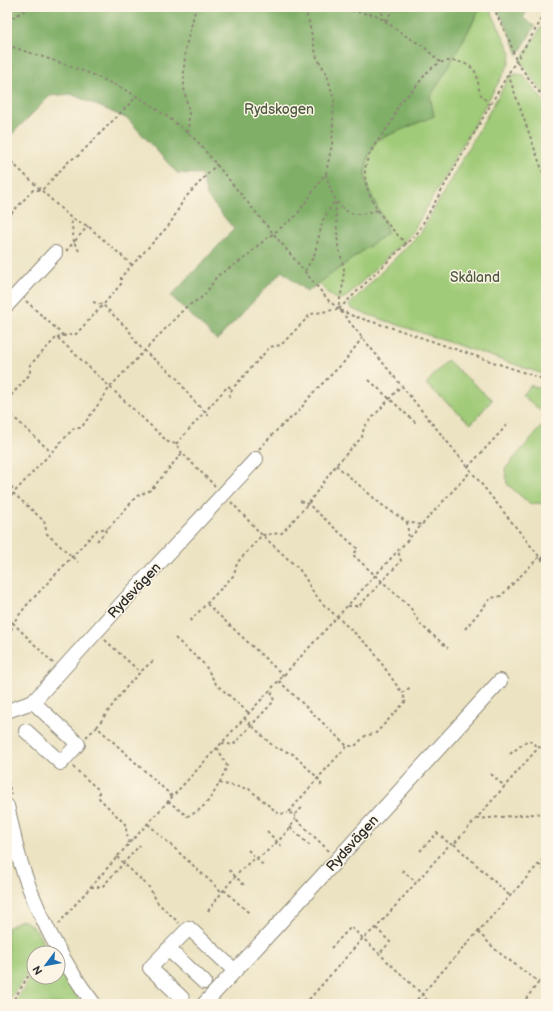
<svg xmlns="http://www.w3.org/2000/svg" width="553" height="1011" font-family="'Balsamiq Sans',sans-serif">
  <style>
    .green { fill: #a0cb78; stroke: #667b52 }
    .forest { fill: #80af68; stroke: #566d4a }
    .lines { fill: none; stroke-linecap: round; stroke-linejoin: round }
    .minor-casing { stroke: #8c8776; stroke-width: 16 }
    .path { stroke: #8c8776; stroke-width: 2; stroke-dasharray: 3 3; stroke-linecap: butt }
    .minor { stroke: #fff; stroke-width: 14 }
    .labels { text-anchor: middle; stroke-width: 3; stroke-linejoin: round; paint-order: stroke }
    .park-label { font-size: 14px; fill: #4e5b42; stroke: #fcf5e5 }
    .street-label { font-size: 14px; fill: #2b2b2b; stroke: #fcf5e5 }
  </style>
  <rect width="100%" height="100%" fill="#fcf5e5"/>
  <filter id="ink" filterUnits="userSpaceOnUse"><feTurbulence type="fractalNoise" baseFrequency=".025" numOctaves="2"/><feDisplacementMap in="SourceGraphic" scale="8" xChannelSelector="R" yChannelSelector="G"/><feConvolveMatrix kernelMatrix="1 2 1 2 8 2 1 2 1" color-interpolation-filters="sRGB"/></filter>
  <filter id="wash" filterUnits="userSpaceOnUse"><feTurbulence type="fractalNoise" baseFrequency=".012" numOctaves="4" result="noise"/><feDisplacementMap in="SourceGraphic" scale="16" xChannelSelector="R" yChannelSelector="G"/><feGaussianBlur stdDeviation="0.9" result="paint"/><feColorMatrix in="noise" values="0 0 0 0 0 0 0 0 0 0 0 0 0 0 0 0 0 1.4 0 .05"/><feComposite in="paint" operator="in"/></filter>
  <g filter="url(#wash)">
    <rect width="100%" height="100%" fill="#ece3c2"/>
    <!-- green -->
    <path class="green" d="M 481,7 L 489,7 L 511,53 L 509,64 L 412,233 L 346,297 C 333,303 327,292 319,283 L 387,233 L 384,220 L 368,189 L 365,174 L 368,157 L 377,140 L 434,116 L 430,97 L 452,61 Z
      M 544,23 L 546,24 L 546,96 L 530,76 L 520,60 Z
      M 516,74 L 523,75 L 546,104 L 546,375 L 357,311 L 351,308 L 349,305 L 421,232 L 509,77 Z
      M 447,360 L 492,400 L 471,424 L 426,384 Z
      M 531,385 L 543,390 L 546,392 L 546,415 L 522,395 Z
      M 546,421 L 546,505 L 538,503 L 530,504 L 507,484 L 505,469 Z
      M 21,920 C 35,924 38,934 45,946 L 40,953 L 34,953 L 34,963 L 7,1004 L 7,928 Z
      M 58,967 L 69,985 L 82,1004 L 14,1004 L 34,972 L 34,977 L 58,977 Z"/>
    <!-- forest -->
    <path class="forest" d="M 7,7 L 481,7 L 452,61 L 430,97 L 434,116 L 377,140 L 368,157 L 365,174 L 368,189 L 384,220 L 387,233 L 307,292 L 282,271 L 217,340 L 171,296 L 234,229 L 207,196 L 201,174 L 177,173 L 128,119 L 71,94 L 50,96 L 7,139 Z
      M 497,7 L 529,8 L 523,18 L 535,26 L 518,55 L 513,41 Z"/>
  </g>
  <g filter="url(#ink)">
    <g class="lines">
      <defs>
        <path id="minor" d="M 7,305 L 55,253
          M 7,711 L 33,702 L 124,601 L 256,459
          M 26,731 L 61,763 L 78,744 L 33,702
          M 7,806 C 11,822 14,838 18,854 C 32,904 62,963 94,1004
          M 168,949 L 204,982
          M 182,998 L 150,968 L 189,928 L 235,971
          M 204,1004 L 273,930 L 500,681"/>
      </defs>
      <!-- minor casing -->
      <use href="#minor" class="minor-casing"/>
      <!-- path -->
      <path class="path" d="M 340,7 L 356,12 L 376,15 L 406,36 L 423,46 L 440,62
        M 379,7 L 385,20
        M 493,7 L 510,42 L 516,61 L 536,88 L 546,100
        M 542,19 L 546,13
        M 7,21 L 31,7
        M 386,21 L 394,7
        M 7,45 C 41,57 78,67 111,83 C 142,97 171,118 197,141 L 329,301 L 339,309 L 471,471 L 546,565
        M 508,74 L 546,181
        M 188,133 L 189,114 L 184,88 L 184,68 L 186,46 L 196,7
        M 7,158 L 71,218 L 88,226 L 132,265
        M 326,174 C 330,190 338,215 359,214 C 365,214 372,211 378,210
        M 7,218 L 33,190 L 42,190 L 70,160 L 78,156 L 137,96
        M 407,244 C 389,228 366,200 365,175 C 364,153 382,137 392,121 C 395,116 396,109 399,104 C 402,99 408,95 412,91 C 421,82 427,68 440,63 C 448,59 461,61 469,66 C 480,72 477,84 480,93 C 482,97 487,101 490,105
        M 66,251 L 74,242 L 71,218
        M 79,251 L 74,242 L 88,226
        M 305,271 L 314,256 L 323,220 L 335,200
        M 26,301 L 64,336
        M 93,302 L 103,305 L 121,284 L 121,277 L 170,224 L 184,199 L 217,164
        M 339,309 L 418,232 L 508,74 L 542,19 L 546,21
        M 340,310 L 353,316 L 399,330 L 546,380
        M 57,337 L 76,334 L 103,305 L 129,330 L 135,341 L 144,351 L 176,377 L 192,399 L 211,418
        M 369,380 L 416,423
        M 229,397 L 232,389 L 270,347 L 281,345 L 311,314 L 338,309 L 343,284 L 344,269 L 338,245 L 335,199
        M 7,400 L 30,374 L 30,365 L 57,337 L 168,442 L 176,444 L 182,453
        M 7,411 L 51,452
        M 176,444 L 228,386 L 232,389
        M 259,449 L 278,429 L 299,411 L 312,394 L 344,362 L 362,338
        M 336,465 L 382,505 L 407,522 L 422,525
        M 468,467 L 509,423
        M 7,482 L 15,491
        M 13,493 L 44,521 L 47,534 L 78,562
        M 7,500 L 74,428 L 81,428 L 100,402 L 110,387 L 186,307 L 204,296 L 217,276 L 248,256 L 256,247 L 296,216 L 326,173 L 332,144 L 334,100 L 327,74 L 317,58 L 308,18 L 303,7
        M 300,501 L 308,504 L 358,549 L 353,555 L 410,607 L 421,625 L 448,648
        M 231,502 L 262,535 L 299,569 L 306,579 L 311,589 L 322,603 L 371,648 L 402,693 L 411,687
        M 407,522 L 409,540
        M 97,541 L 137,496 L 151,490 L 182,453 L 215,486
        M 542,559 L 546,553
        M 207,604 L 284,676
        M 348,606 L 359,606 L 401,561 L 398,551
        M 7,618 L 13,623 L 8,642
        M 190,621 L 234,575 L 237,563 L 262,535 L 282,533 L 308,504 L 336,465 L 362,437 L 364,427 L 401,386
        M 465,629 L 491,598 L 501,596 L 540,556
        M 175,638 L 205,665 L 216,684 L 249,713
        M 105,640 L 140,672
        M 153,661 C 130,679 114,703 97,727 L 173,797
        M 53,663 L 13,623 L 26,606 L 97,530 L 108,528
        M 279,681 L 347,746
        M 244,718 L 274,747 L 293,754 L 318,778 L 322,786
        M 86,737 L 97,727
        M 222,743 L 233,745 L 274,701 L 271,690
        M 542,748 L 546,752
        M 510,754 L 528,740 L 539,747
        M 73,767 L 99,790 L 99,798 L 125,824 L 129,844
        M 491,774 L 504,786
        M 7,775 L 11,795
        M 219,783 L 249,789 L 279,814 L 288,813
        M 168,801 L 187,816 C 208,810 219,785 227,766 L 217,747
        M 295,814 L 303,807
        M 477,819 L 546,813
        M 148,824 L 222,892
        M 290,827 L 310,846
        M 267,831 L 283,848
        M 454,844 L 510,896
        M 248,850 L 265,867
        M 329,851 L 295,818 L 295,814 L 288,813 L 318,778 L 347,746 L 355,746 L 365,736 L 376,733 L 406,701 L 402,693
        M 420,851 L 437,833 L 450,844
        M 117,857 L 149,887 L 158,903 L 179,923
        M 539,864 L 546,872
        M 229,870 L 246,887
        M 402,870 L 416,882
        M 91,887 L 102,887 L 140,845
        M 224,890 L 249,913
        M 208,911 C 221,893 235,875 251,861 C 254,858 259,858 262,855 C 272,848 293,828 295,818
        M 59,924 L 65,916 L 117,857 L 471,471
        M 376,928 L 390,942 L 380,953
        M 478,932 L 498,952 L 539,982
        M 331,948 L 351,927 L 422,994 L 430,1004
        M 43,953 L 45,949
        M 11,1004 L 34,967
        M 305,1004 L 363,938 L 376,928 L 450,844 L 454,844 L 539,747 L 542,748 L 546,743
        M 413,1004 L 546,856
        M 522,1004 L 539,982 L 546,984"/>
      <!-- minor -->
      <use href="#minor" class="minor"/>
    </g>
  </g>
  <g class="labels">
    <!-- park labels -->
    <g class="park-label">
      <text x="279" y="114">Rydskogen</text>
      <text x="475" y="282">Skåland</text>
    </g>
    <!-- street labels -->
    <g class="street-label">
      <text transform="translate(134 590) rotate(-47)" y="5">Rydsvägen</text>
      <text transform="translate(352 843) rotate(-48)" y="5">Rydsvägen</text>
    </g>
  </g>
  <!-- margin -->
  <rect width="553" height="1011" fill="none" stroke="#fcf5e5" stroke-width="24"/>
  <!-- north arrow -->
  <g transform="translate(46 965) rotate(238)"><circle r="19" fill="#fcf5e5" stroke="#a8a49b"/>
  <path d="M0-3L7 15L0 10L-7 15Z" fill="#1f6fb2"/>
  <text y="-6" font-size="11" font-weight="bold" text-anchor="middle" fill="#2b2b2b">N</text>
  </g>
</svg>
